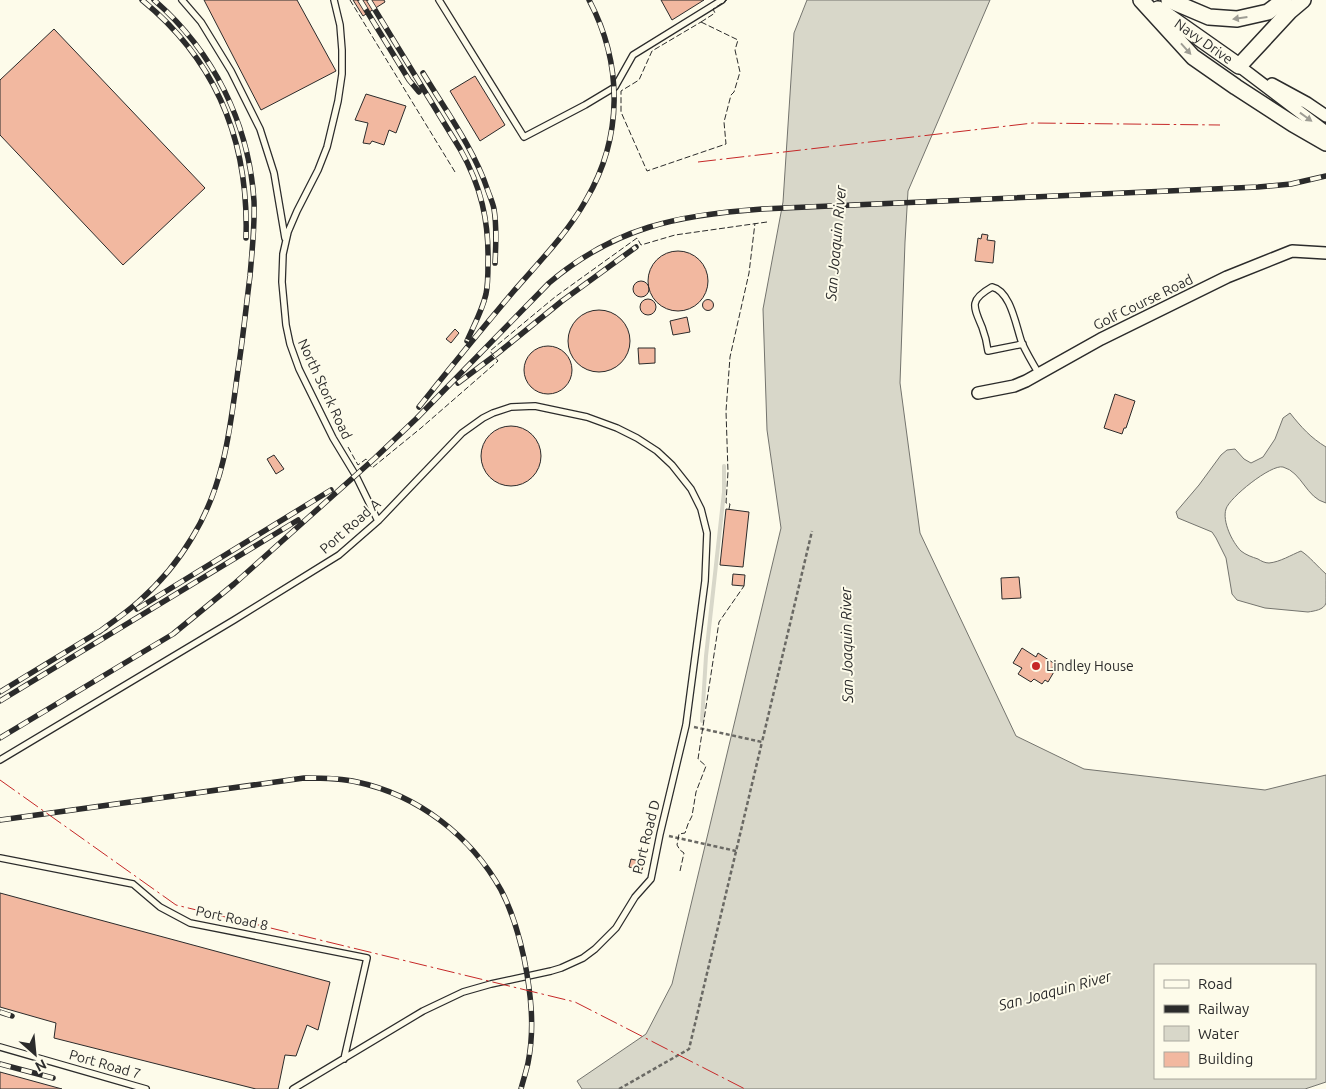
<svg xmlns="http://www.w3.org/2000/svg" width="1326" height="1089" font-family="Ubuntu,sans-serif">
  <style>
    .water { fill: #d8d7c9; stroke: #74746e; fill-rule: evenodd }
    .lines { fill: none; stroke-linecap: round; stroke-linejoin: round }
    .stream { stroke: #d8d7c9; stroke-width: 4 }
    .building { fill: #f2b8a0; stroke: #2b2b2b }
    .lane-casing { stroke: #2b2b2b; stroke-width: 8 }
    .street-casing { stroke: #2b2b2b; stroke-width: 14 }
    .secondary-casing { stroke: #2b2b2b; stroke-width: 18 }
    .path { stroke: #6a6964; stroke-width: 2.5; stroke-dasharray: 4 2.5; stroke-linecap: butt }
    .lane { stroke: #fdfbea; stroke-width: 5.5 }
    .street { stroke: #fdfbea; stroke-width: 11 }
    .secondary { stroke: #fdfbea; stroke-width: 15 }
    .rail-casing { stroke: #2b2b2b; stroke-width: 5.5 }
    .rail { stroke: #fdfbea; stroke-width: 4; stroke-dasharray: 11; stroke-linecap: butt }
    .fence { stroke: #2b2b2b; stroke-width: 1; stroke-dasharray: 6 2.5; stroke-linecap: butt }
    .power { stroke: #c62828; stroke-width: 1; stroke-dasharray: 18 4 2.5 4; stroke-linecap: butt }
    .oneway { fill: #9e9d94 }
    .poi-dot { fill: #c62828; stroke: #fdfbea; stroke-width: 2 }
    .labels { text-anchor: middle; stroke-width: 4; stroke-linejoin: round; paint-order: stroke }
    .street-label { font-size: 14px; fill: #2b2b2b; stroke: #fdfbea }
    .poi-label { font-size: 14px; fill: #2b2b2b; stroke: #fdfbea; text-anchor: start }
    .water-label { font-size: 15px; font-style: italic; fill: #2b2b2b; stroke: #fdfbea }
  </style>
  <rect width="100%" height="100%" fill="#fdfbea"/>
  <!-- water -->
  <path class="water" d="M 807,0 L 990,0 L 908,191 L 905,242 L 900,383 L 920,533 L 1016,736 L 1084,769 L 1265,790 L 1326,775 L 1326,1082 L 1305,1089 L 582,1089 L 577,1081 L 646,1034 L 672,984 L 781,528 L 767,430 L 763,309 L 783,202 L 794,33 ZM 1155,965 L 1315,965 L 1315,1078 L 1155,1078 Z
    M 1290,413 C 1301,427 1311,438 1326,447 L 1326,503 C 1306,498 1302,472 1283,467 C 1271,464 1229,498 1226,509 C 1222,521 1232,542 1241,551 C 1246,555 1252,557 1258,559 C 1261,561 1265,563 1269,563 C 1280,562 1291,555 1301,551 C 1309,556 1318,567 1326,574 C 1326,580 1326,599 1326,603 C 1324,610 1314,611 1308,612 L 1265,608 L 1237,600 L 1232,594 L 1226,558 L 1216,538 L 1212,532 L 1178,518 L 1176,512 L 1199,485 L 1221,455 L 1227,450 L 1235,449 L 1244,459 L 1251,463 L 1263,457 L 1275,439 L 1283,418 Z"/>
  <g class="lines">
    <!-- stream -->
    <path class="stream" d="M 702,721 L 706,656 L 724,492 L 724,466"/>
  </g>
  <!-- building -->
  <path class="building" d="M 204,0 L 297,0 L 336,71 L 261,110 Z
    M 353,0 L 384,0 L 385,2 L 363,16 Z
    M 661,0 L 704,0 L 672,20 Z
    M 54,29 L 205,188 L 123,265 L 0,135 L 0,80 Z
    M 475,76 L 505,125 L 480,141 L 450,91 Z
    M 366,94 L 406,106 L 396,133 L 389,130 L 384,145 L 372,141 L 370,144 L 363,143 L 368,123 L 355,120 Z
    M 982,234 L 988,235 L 987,240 L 995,241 L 993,263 L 975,261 L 978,238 L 981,239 Z
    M648 281a30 30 0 1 1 60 0a30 30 0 1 1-60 0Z
    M633 289a8 8 0 1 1 16 0a8 8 0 1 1-16 0Z
    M640 307a8 8 0 1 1 16 0a8 8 0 1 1-16 0Z
    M702.5 305a5.5 5.5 0 1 1 11 0a5.5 5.5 0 1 1-11 0Z
    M568 341a31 31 0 1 1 62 0a31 31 0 1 1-62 0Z
    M 687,317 L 690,332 L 673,335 L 670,321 Z
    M 455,329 L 459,333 L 451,343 L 446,339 Z
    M524 370a24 24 0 1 1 48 0a24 24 0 1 1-48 0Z
    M 638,348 L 655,348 L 655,363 L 639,364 Z
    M 1115,394 L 1135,401 L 1126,428 L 1124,428 L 1122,434 L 1104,428 Z
    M481 456a30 30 0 1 1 60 0a30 30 0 1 1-60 0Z
    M 274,455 L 284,469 L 276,474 L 267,459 Z
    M 726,509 L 749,512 L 743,567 L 720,565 Z
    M 733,574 L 745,575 L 744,586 L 732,585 Z
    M 1019,577 L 1021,598 L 1002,599 L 1001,578 Z
    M 1022,648 L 1036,657 L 1038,653 L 1055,664 L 1052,668 L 1055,670 L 1048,682 L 1045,680 L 1042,684 L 1034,679 L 1031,682 L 1018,674 L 1022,668 L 1013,663 Z
    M 631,859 L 644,862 L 642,870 L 629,867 Z
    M 0,893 L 330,982 L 318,1030 L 307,1025 L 296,1056 L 285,1055 L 278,1089 L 256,1089 L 54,1038 L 56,1023 L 0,1007 Z
    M 0,1072 L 62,1089 L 0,1089 Z"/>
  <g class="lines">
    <defs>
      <path id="lane" d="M 182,0 L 201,22 L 231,71 L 260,129 L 274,173 L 285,238
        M 334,0 L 340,25 L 342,50 L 342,74 L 338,101 L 327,147 L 318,170 L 297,211 L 288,232 L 283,254 L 282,282 L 286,325 L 290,344 L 299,369 L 333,438 L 356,476 L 378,521
        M 439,0 L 524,137 L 585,105 L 615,87 L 633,55 L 722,0
        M 1023,344 L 988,351 C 987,343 985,335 982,327 C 973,306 969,300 992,287 C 1011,291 1016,327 1022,343 C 1027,354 1033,364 1039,374
        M 0,760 L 234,620 L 339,555 L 378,521 L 462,433 L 483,418 L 493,413 L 511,407 L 535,406 L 587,417 L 617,428 L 637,438 L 657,451 L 672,465 L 691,489 L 701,509 L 707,533 L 705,581 L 686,725 L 660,834 L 651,879 L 635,897 L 616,928 L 595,949 L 583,958 L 561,968 L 551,971 L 491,984 L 463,992 L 423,1011 L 293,1089
        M 0,858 L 133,884 L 160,907 L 190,923 L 367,958 L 344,1059
        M 0,1047 L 146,1089"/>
      <path id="street" d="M 1239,66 L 1326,132
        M 1272,84 L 1307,103 L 1326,116
        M 978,393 L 1014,386 L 1026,381 L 1101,339 L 1227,277 L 1292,251 L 1326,253"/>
      <g id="secondary">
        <path d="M 1141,0 L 1193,57 L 1236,87 L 1293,124 L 1326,143"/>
        <path d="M 1169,0 L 1209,17 L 1237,19 L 1268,12 L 1284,0"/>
        <path id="s1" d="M 1158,9 L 1239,66 L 1290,11 L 1303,0"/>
      </g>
    </defs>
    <!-- lane casing -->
    <use href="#lane" class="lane-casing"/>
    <!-- street casing -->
    <use href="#street" class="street-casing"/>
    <!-- secondary casing -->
    <use href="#secondary" class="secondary-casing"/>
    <!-- path -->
    <path class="path" d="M 694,727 L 762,742 L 812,531
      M 669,836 L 736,851
      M 619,1089 L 689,1049 L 762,742"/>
    <!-- lane -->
    <use href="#lane" class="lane"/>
    <!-- street -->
    <use href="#street" class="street"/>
    <!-- secondary -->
    <use href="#secondary" class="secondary"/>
    <defs>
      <path id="rail" d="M 142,0 C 217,61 249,142 246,238
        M 360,0 L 409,80 L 419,92
        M 369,0 L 460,149 C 481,186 489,221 488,263 C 488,274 488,284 486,294 C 482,311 474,325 467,341
        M 423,73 C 446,111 474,149 488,191 C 490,197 493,203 494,209 C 497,227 496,245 495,263
        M 458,383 L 498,353 L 562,301 L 636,247
        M 419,407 C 450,368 481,330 513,292 C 538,263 567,234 586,200 C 623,137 623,64 589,0
        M 137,609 L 331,490
        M 99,632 C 112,622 126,613 138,602 C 160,583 179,560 193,536 C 225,483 230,428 238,370 C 243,338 246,307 250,276 C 252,251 255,226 254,201 C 249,123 213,51 154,0
        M 0,692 L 105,628
        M 0,701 L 298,520
        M 0,738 L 173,634 L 234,584 L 375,458 L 416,419 L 549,283 C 615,227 678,215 762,209 L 1258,187 L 1291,184 L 1326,176
        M 0,820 L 304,778 C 322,778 340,778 357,782 C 418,795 471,836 501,890 C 512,911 519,935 524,958 C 531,993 535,1028 528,1063 C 526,1072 523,1081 521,1089
        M 0,1012 L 12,1016
        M 0,1064 L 53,1078"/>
    </defs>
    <!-- rail casing -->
    <use href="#rail" class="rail-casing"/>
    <!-- rail -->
    <use href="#rail" class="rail"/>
    <!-- fence -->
    <path class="fence" d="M 350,0 L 455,172
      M 701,22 L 738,40 L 735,50 L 740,72 L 734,92 L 731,95 L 724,122 L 726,144 L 647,171 L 621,112 L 621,91 L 639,80 L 652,51 Z
      M 701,22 L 715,13 L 713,9 L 727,0
      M 348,447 L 358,465 L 366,459 L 372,468 L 421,428 L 498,361 L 490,351 L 555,297 L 637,238 L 641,245 L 675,235 L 767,222
      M 729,509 L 730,504 L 726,503 L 728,472 L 726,411 L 730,357 L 749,273 L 755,223
      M 680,871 L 684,853 L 680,850 L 677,845 L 679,834 L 685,833 L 688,824 L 692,816 L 696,792 L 706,766 L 698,759 L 719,622 L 744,586"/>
    <!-- power -->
    <path class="power" d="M 698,162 L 1033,123 L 1220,125
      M 0,780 L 176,905 L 575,1002 L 745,1089"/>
  </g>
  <!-- one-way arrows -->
  <defs><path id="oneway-solid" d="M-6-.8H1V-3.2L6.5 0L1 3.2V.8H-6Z" transform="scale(1.25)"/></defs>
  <g class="oneway">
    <use href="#oneway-solid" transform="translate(1240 18) rotate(172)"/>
    <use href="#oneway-solid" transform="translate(1186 49) rotate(48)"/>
    <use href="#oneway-solid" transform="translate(1306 117) rotate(36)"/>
  </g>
  <!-- markers -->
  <circle class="poi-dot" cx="1036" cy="666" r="5"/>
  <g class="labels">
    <!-- street labels -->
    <g class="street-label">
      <text dy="5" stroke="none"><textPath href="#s1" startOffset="56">Navy Drive</textPath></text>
      <text transform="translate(1143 302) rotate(-26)" y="5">Golf Course Road</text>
      <text transform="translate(325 389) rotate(65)" y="5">North Stork Road</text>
      <text transform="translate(350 526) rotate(-41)" y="5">Port Road A</text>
      <text transform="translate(646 837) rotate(-76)" y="5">Port Road D</text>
      <text transform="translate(232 918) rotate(12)" y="5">Port Road 8</text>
      <text transform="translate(105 1064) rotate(16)" y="5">Port Road 7</text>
    </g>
    <!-- poi labels -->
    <g class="poi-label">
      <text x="1046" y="671">Lindley House</text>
    </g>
    <!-- water labels -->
    <g class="water-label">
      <text transform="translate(836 243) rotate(-85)" y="5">San Joaquin River</text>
      <text transform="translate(847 645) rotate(-91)" y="5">San Joaquin River</text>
      <text transform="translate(1055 991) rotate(-15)" y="5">San Joaquin River</text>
    </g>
  </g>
  <!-- legend -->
  <rect x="1154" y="964" width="162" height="115" fill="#fdfbea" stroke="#a9a89e"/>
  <rect x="1164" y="980" width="25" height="8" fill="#fdfbea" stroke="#a9a89e"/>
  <text x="1198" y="989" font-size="15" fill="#2b2b2b">Road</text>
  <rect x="1164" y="1005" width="25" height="8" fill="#2b2b2b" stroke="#a9a89e"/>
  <text x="1198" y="1014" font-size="15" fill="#2b2b2b">Railway</text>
  <rect x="1164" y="1026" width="25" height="15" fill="#d8d7c9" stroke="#a9a89e"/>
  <text x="1198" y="1039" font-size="15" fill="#2b2b2b">Water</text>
  <rect x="1164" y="1052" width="25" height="15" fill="#f2b8a0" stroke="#a9a89e"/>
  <text x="1198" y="1064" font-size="15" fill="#2b2b2b">Building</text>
  <!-- north arrow -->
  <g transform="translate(35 1054) rotate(153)" stroke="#fdfbea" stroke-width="4" paint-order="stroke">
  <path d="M0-4L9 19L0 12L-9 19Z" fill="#2b2b2b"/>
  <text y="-8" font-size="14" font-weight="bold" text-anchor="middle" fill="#2b2b2b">N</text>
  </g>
</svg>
